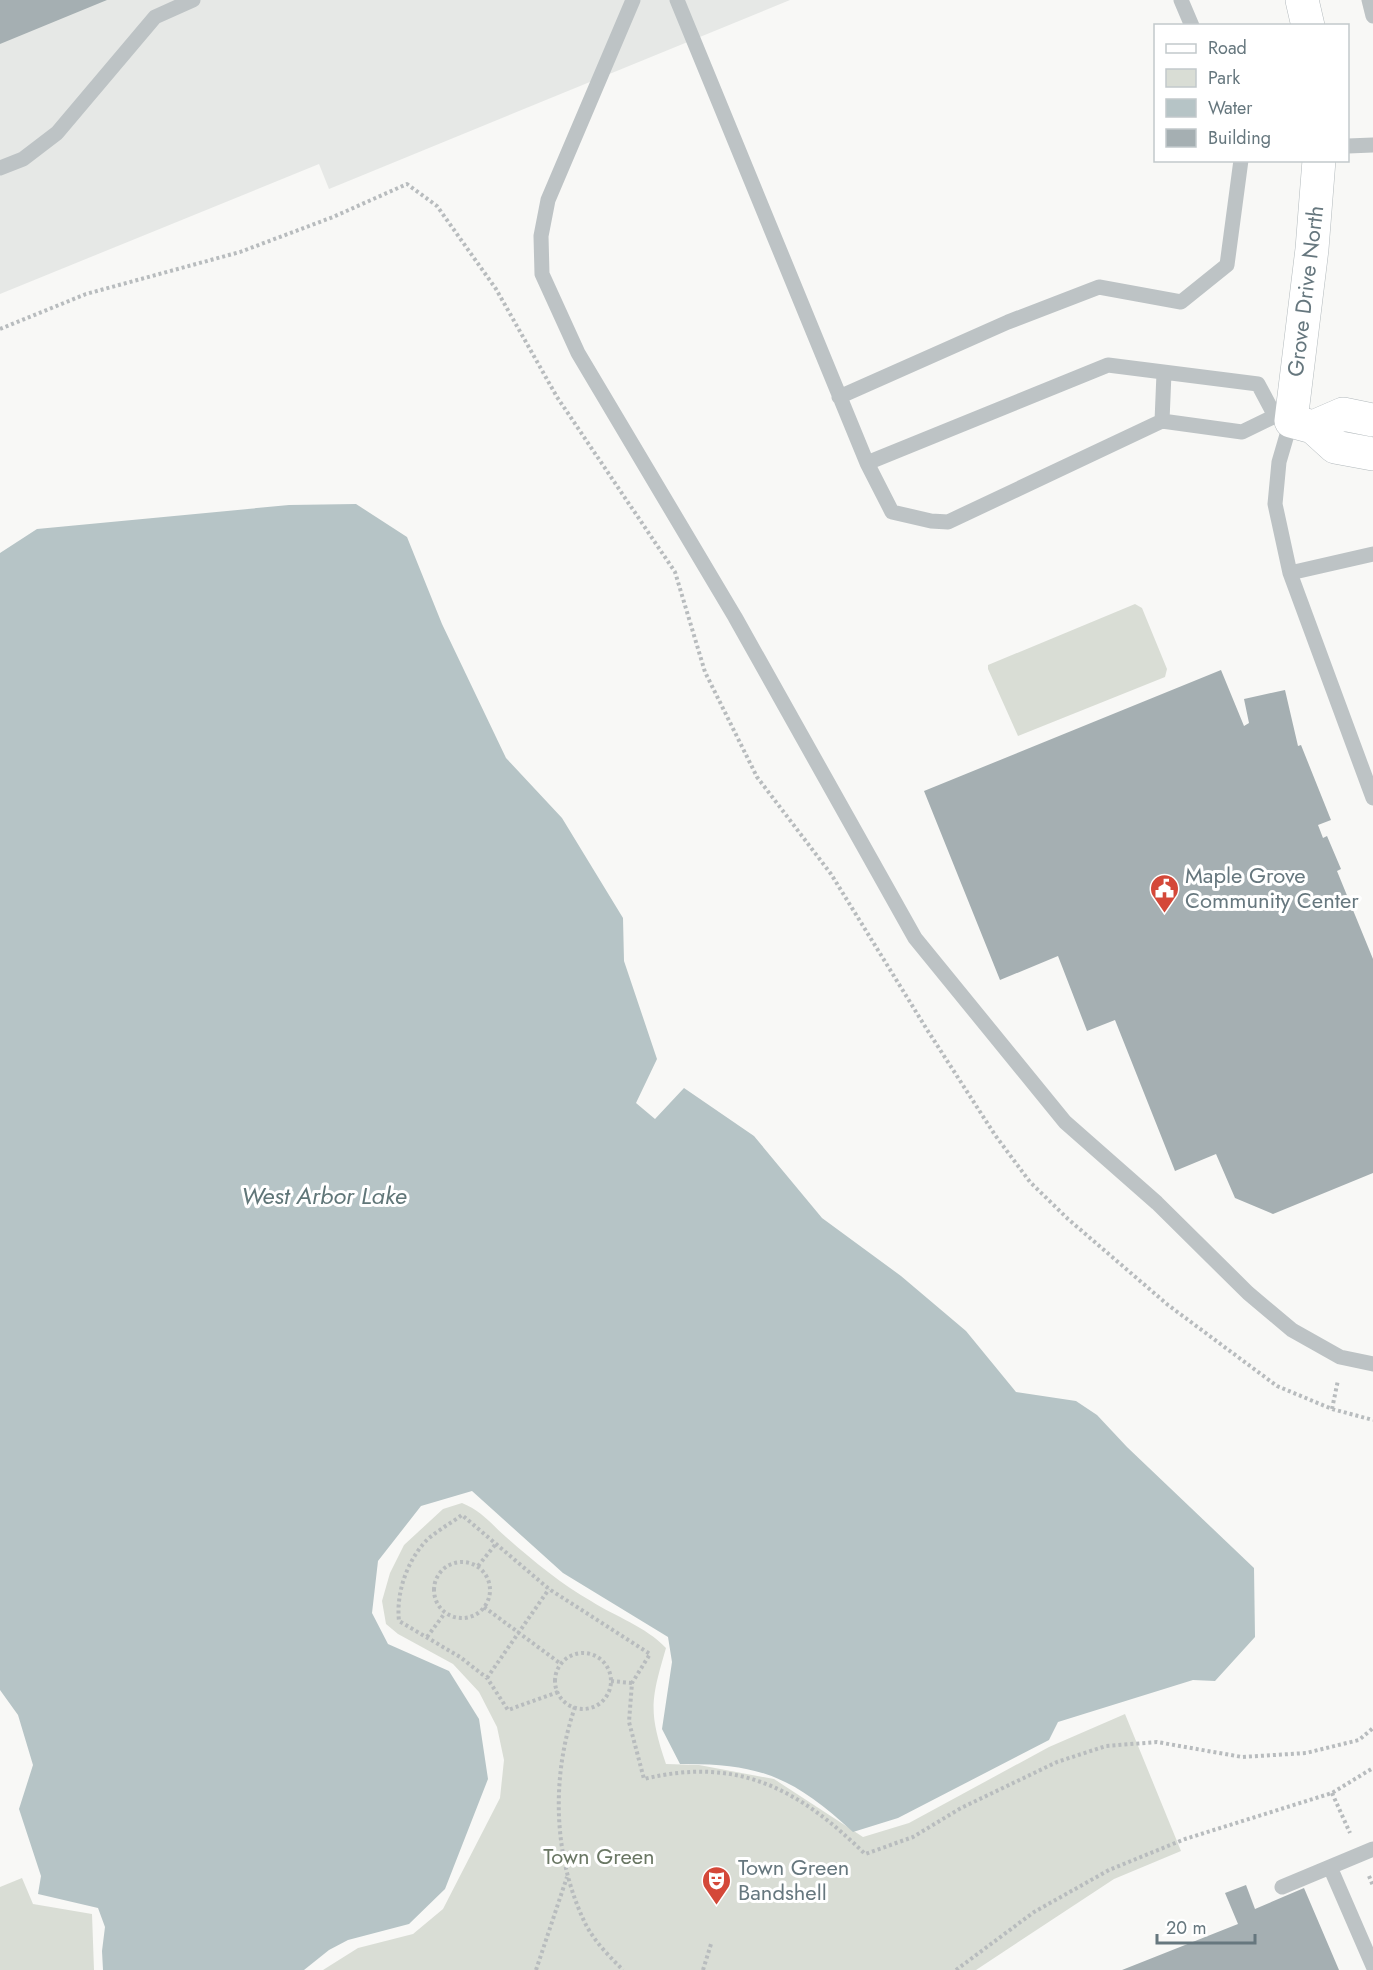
<svg xmlns="http://www.w3.org/2000/svg" width="1373" height="1970" font-family="Jost,sans-serif">
  <style>
    .built { fill: #e6e8e6 }
    .green { fill: #d9ddd5 }
    .water { fill: #b6c4c6 }
    .building { fill: #a5afb2 }
    .lines { fill: none; stroke-linecap: round; stroke-linejoin: round }
    .secondary-casing { stroke: #b2b9bc; stroke-width: 34 }
    .path { stroke: #b8bcbe; stroke-width: 4; stroke-dasharray: 3 3; stroke-linecap: butt }
    .lane { stroke: #bdc3c5; stroke-width: 15 }
    .secondary { stroke: #fff; stroke-width: 33 }
    .labels { text-anchor: middle; stroke-width: 6; stroke-linejoin: round; paint-order: stroke }
    .street-label { font-size: 22px; fill: #66777e; stroke: #fff }
    .poi-label { font-size: 22px; fill: #66777e; stroke: #fff; text-anchor: start }
    .park-label { font-size: 22px; fill: #6a7764; stroke: #fff }
    .water-label { font-size: 24px; font-style: italic; fill: #607678; stroke: #fff }
  </style>
  <rect width="100%" height="100%" fill="#f8f8f6"/>
  <!-- built -->
  <path class="built" d="M 0,0 L 790,0 L 329,189 L 319,164 L 0,294 Z"/>
  <!-- green -->
  <path class="green" d="M 1135,604 L 1142,608 L 1167,669 L 1165,677 L 1018,736 L 988,669 L 988,665 Z
    M 462,1503 C 483,1512 489,1522 506,1537 C 532,1560 561,1584 591,1601 C 616,1617 645,1626 666,1648 C 651,1700 648,1711 666,1764 L 699,1765 L 774,1779 L 863,1837 L 909,1823 L 1049,1747 L 1125,1714 L 1181,1851 L 1114,1879 L 976,1970 L 323,1970 L 358,1948 L 413,1934 L 443,1909 L 500,1798 L 504,1760 L 497,1727 L 479,1692 L 453,1664 L 398,1634 L 386,1624 L 382,1601 L 390,1573 L 404,1545 L 443,1509 Z
    M 22,1878 L 33,1904 L 92,1914 L 94,1970 L 0,1970 L 0,1887 Z"/>
  <!-- water -->
  <path class="water" d="M 356,504 L 407,537 L 442,624 L 506,758 L 562,818 L 623,918 L 624,961 L 657,1059 L 636,1103 L 655,1119 L 684,1088 L 754,1136 L 822,1218 L 901,1276 L 966,1331 L 1016,1392 L 1076,1401 L 1097,1415 L 1127,1447 L 1254,1568 L 1255,1637 L 1215,1681 L 1193,1680 L 1058,1722 L 1049,1740 L 898,1818 L 853,1832 C 794,1778 761,1763 680,1764 L 662,1729 L 672,1662 L 668,1637 L 563,1573 L 472,1491 L 421,1506 L 378,1561 L 372,1613 L 388,1644 L 449,1671 L 479,1719 L 488,1779 L 445,1889 L 409,1924 L 348,1940 L 329,1950 L 304,1970 L 103,1970 L 102,1951 L 105,1927 L 98,1908 L 38,1894 L 41,1876 L 19,1809 L 33,1765 L 18,1715 L 0,1690 L 0,553 L 37,529 L 289,505 Z"/>
  <!-- building -->
  <path class="building" d="M 0,0 L 107,0 L 0,44 Z
    M 1221,670 L 1244,726 L 1249,723 L 1244,699 L 1285,690 L 1298,746 L 1301,745 L 1331,820 L 1318,825 L 1323,838 L 1327,836 L 1341,869 L 1337,871 L 1373,959 L 1373,1173 L 1273,1214 L 1235,1198 L 1216,1154 L 1175,1171 L 1115,1020 L 1087,1031 L 1058,956 L 1000,980 L 924,791 Z
    M 1246,1885 L 1255,1909 L 1304,1888 L 1339,1970 L 1122,1970 L 1238,1924 L 1225,1893 Z"/>
  <g class="lines">
    <defs>
      <path id="secondary" d="M 1302,0 L 1308,26
        M 1319,160 L 1312,249 L 1291,421 L 1313,427 L 1335,447 L 1373,454
        M 1313,427 L 1343,414 L 1373,420"/>
    </defs>
    <!-- secondary casing -->
    <use href="#secondary" class="secondary-casing"/>
    <!-- path -->
    <path class="path" d="M 0,329 L 86,294 L 240,252 L 333,217 L 407,184 L 437,206 L 496,289 L 557,397 L 675,572 L 705,672 L 757,777 L 831,874 L 926,1028 L 995,1135 L 1030,1182 L 1068,1219 L 1168,1305 L 1277,1386 L 1332,1409 L 1373,1420
      M 1332,1409 L 1338,1380
      M434 1590a28 28 0 1 1 56 0a28 28 0 1 1-56 0Z
      M 478,1566 L 495,1545
      M 484,1607 L 561,1664
      M 427,1637 L 445,1613
      M555 1681a28 28 0 1 1 56 0a28 28 0 1 1-56 0Z
      M 487,1678 L 549,1589
      M 611,1681 L 632,1683
      M 558,1692 L 508,1710 L 487,1678 L 460,1657 L 399,1621 C 396,1594 406,1564 424,1543 C 434,1532 450,1524 462,1515 L 549,1589 L 650,1654 L 632,1683 L 629,1722 L 644,1779 C 738,1756 799,1789 865,1854 L 913,1837 L 961,1808 L 1057,1762 L 1106,1746 L 1157,1742 L 1242,1757 L 1306,1753 L 1359,1740 L 1373,1728
      M 575,1707 C 551,1777 553,1856 585,1923 C 594,1941 609,1956 623,1970
      M 1332,1793 L 1350,1833
      M 1369,1876 L 1373,1886
      M 536,1970 L 567,1877
      M 703,1970 L 711,1944
      M 956,1970 L 1034,1912 L 1109,1870 L 1185,1839 L 1332,1793 L 1373,1768"/>
    <!-- lane -->
    <path class="lane" d="M 633,0 L 548,200 L 541,236 L 542,274 L 578,353 L 735,617 L 915,938 L 1065,1122 L 1157,1203 L 1248,1293 L 1292,1330 L 1340,1357 L 1373,1364
      M 677,0 L 867,463 L 892,512 L 931,521 L 948,522 L 1162,421 L 1242,432 L 1275,416
      M 1181,0 L 1192,26
      M 1369,0 L 1373,16
      M 1348,146 L 1373,145
      M 0,168 L 23,159 L 57,133 L 155,17 L 193,0
      M 839,397 L 1008,322 L 1099,287 L 1181,302 L 1227,265 L 1241,160
      M 1162,421 L 1164,373
      M 867,463 L 1108,365 L 1258,384 L 1275,416 L 1291,421 L 1279,462 L 1275,504 L 1290,573 L 1373,798
      M 1290,573 L 1373,554
      M 1330,1867 L 1373,1966
      M 1282,1887 L 1373,1849"/>
    <!-- secondary -->
    <use href="#secondary" class="secondary"/>
  </g>
  <!-- icons -->
  <defs>
    <symbol id="civic-pin" viewBox="-11 -11 22 30"><path d="M0 17L-7.5 6A9.5 9.5 0 1 1 7.5 6Z" fill="#d44839" stroke="#fff"/><path d="M-.6-6.5H3V-4.5H.6V-3L4-1V1h2V6H-6V1h2V-1L-.6-3ZM-1.2 2.5V6h2.4V2.5Z" fill="#fff"/></symbol>
    <symbol id="theatre-pin" viewBox="-11 -11 22 30"><path d="M0 17L-7.5 6A9.5 9.5 0 1 1 7.5 6Z" fill="#d44839" stroke="#fff"/><path d="M-5-5.5Q0-4 5-5.5V0Q5 5 0 6Q-5 5-5 0ZM-3.3-2.5H-1v1.5H-3.3ZM1-2.5H3.3v1.5H1ZM-2.8 1Q0 5.5 2.8 1Z" fill="#fff"/></symbol>
  </defs>
  <g fill-rule="evenodd">
    <use href="#civic-pin" x="1148" y="872" width="33" height="45"/>
    <use href="#theatre-pin" x="700" y="1864" width="33" height="45"/>
  </g>
  <g class="labels">
    <!-- street labels -->
    <g class="street-label">
      <text transform="translate(1305 291) rotate(-83)" y="8">Grove Drive North</text>
    </g>
    <!-- poi labels -->
    <g class="poi-label">
      <text x="1185" y="883">Maple Grove<tspan x="1185" dy="25">Community Center</tspan></text>
      <text x="738" y="1875">Town Green<tspan x="738" dy="25">Bandshell</tspan></text>
    </g>
    <!-- park labels -->
    <g class="park-label">
      <text x="599" y="1864">Town Green</text>
    </g>
    <!-- water labels -->
    <g class="water-label">
      <text x="324" y="1204">West Arbor Lake</text>
    </g>
  </g>
  <!-- legend -->
  <rect x="1154" y="24" width="195" height="138" fill="#ffffff" stroke="#c2c9cb" stroke-width="1.5"/>
  <rect x="1166" y="44" width="30" height="9" fill="#ffffff" stroke="#c2c9cb" stroke-width="1.5"/>
  <text x="1208" y="54" font-size="18" fill="#66777e">Road</text>
  <rect x="1166" y="69" width="30" height="18" fill="#d9ddd5" stroke="#c2c9cb" stroke-width="1.5"/>
  <text x="1208" y="84" font-size="18" fill="#66777e">Park</text>
  <rect x="1166" y="99" width="30" height="18" fill="#b6c4c6" stroke="#c2c9cb" stroke-width="1.5"/>
  <text x="1208" y="114" font-size="18" fill="#66777e">Water</text>
  <rect x="1166" y="129" width="30" height="18" fill="#a5afb2" stroke="#c2c9cb" stroke-width="1.5"/>
  <text x="1208" y="144" font-size="18" fill="#66777e">Building</text>
  <!-- scale -->
  <path d="M1157 1934v9h98v-9" fill="none" stroke="#66777e" stroke-width="3"/>
  <text x="1166" y="1934" font-size="18" fill="#66777e" stroke="#ffffff" stroke-width="4.5" paint-order="stroke">20 m</text>
</svg>
